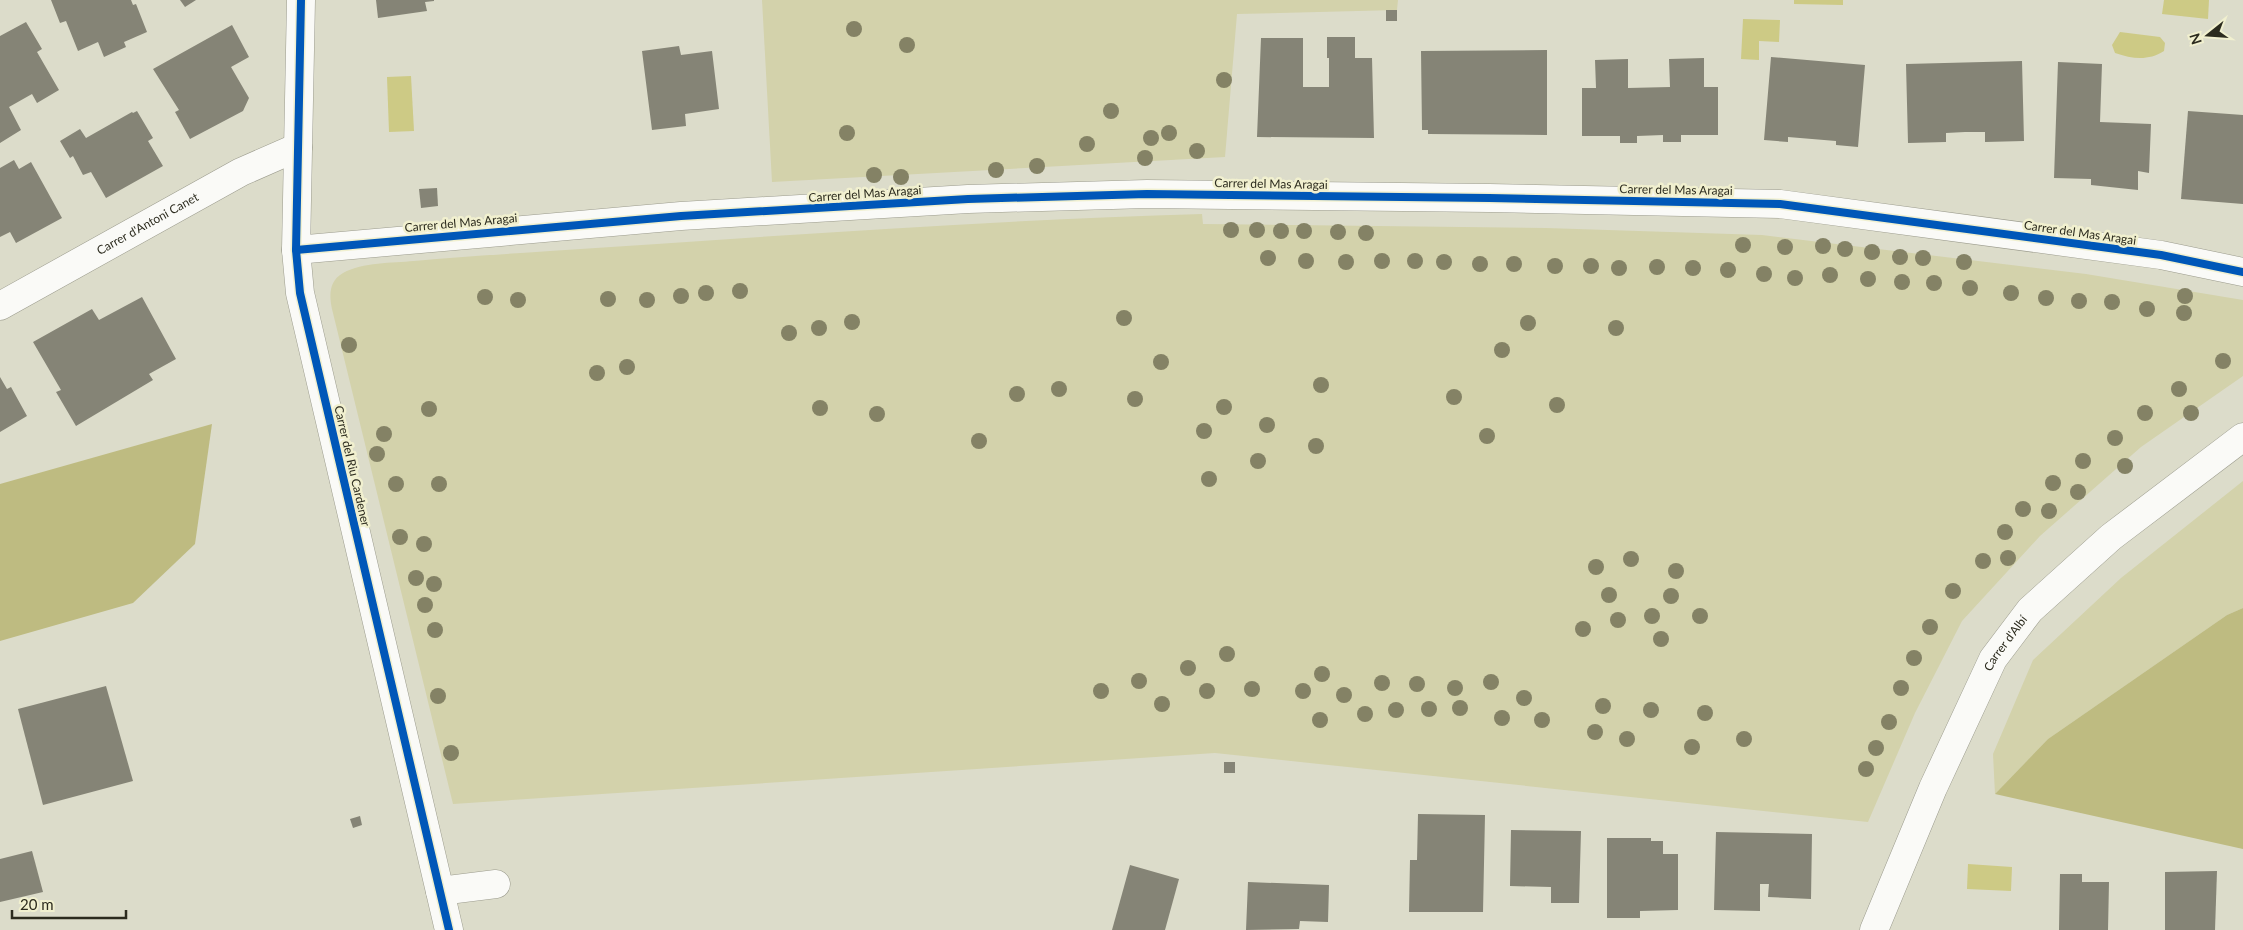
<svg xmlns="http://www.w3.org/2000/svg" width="2243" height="930" font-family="Lato,sans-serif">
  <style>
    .green { fill: #d3d2ab }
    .forest { fill: #bebb81 }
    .water { fill: #cdca85 }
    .building { fill: #858476 }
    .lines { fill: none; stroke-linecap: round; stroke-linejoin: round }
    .minor-casing { stroke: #9b9b8d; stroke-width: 29 }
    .minor { stroke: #fafaf7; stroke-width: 28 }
    .cycleway-casing { stroke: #f1f0cf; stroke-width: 11 }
    .cycleway { stroke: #0057b8; stroke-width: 8 }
    .tree { fill: #848265 }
    .labels { text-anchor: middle; stroke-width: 5; stroke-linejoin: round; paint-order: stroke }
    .street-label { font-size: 12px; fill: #2c2b1e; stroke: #f1f0cf }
  </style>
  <rect width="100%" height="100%" fill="#dcdcca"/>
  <g class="green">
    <polygon points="762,0 1398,0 1397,10 1237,14 1225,157 772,182"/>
    <path d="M1202,214L1203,224L1546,228L1762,235L2086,274L2243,300V376L2141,447L2040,536L1962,621L1915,713L1868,822L1215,753L453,804L332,309C329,295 329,281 343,273C363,262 392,263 414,261C459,257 505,254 550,251C767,237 984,220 1202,214Z"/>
    <polygon points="2243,481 2243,608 2227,615 2048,739 1995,794 1993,754 2033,660 2121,578"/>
  </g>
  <g class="forest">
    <polygon points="212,424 195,544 133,603 0,641 0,484"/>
    <polygon points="2243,608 2243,849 1995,794 2048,739 2227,615"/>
  </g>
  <g class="water">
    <polygon points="1794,0 1843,0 1843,5 1794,4"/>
    <polygon points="2164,0 2209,0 2208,19 2162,14"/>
    <polygon points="1743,19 1780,20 1779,42 1759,41 1759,60 1741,59"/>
    <path d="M2120,32L2160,37L2165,43L2164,51C2148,61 2133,59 2115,53L2112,45Z"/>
    <polygon points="411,76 414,131 389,132 387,77"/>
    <polygon points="1968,864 2012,867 2011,891 1967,889"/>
  </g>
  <g class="building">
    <polygon points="51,0 131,0 133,5 136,4 147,32 124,42 126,47 104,57 98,42 78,51 66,21 60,23"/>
    <polygon points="180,0 196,0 185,7"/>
    <polygon points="376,0 434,0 434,1 425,2 427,11 378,18"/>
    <rect x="1386" y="10" width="11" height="11"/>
    <polygon points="26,22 42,49 37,52 59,90 37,103 32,94 9,107 21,130 0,143 0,36"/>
    <polygon points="232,25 249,57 231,67 249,98 243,111 190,139 175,112 179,110 153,69"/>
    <polygon points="1327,37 1355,37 1355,58 1372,58 1374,138 1257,137 1261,38 1303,38 1303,87 1329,87 1329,58 1327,58"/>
    <polygon points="679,46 681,55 712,51 719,109 685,114 686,126 652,130 642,51"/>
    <polygon points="1547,50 1547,135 1428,134 1428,130 1422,130 1421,51"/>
    <polygon points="1771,57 1865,65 1858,147 1836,145 1836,141 1788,137 1788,142 1764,140"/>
    <polygon points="1704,58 1704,87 1718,87 1718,135 1681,135 1681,142 1663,142 1663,135 1637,136 1637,143 1620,143 1620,136 1582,136 1582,88 1596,88 1595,60 1628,59 1628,88 1670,87 1669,59"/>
    <polygon points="2022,61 2024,141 1985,142 1985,132 1965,132 1946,133 1946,142 1908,143 1906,64"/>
    <polygon points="2058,62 2102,64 2100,122 2151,124 2149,173 2138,171 2138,190 2091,185 2091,179 2054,178"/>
    <polygon points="137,111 153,138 148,141 163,166 106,198 91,172 83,175 73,156 70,158 60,141 80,129 86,138 132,112 133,113"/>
    <polygon points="2188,111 2243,115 2243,204 2181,199"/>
    <polygon points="14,160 19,169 31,162 62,218 16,243 10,232 0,237 0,168"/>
    <polygon points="437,188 438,206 421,208 419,189"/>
    <polygon points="142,297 176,359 149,374 153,380 76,426 56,392 61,390 33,342 92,309 99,320"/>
    <polygon points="0,377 7,389 11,387 27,416 0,432"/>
    <polygon points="106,686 133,781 43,805 18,709"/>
    <rect x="1224" y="762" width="11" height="11"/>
    <polygon points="1418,814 1485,815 1483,912 1409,912 1410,860 1417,860"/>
    <polygon points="360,816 362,825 353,828 350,819"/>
    <polygon points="1511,830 1581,831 1579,903 1551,903 1551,887 1510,886"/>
    <polygon points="1716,832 1812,834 1811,899 1768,897 1769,884 1760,884 1760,911 1714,910"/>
    <polygon points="1607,838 1651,838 1651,841 1663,841 1663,854 1678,854 1678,910 1640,911 1640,918 1607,918"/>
    <polygon points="32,851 43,892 0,902 0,859"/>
    <polygon points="1130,865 1179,879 1165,930 1112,930"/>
    <polygon points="2217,871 2215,930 2165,930 2165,872"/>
    <polygon points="2060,874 2082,874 2082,882 2109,882 2108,930 2059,930"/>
    <polygon points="1248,882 1329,885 1328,922 1300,921 1299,929 1246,930"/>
  </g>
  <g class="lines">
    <defs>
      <g id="minor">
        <polyline points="301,0 296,250 300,293 449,930"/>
        <polyline points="296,250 681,216 968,199 1147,194 1489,198 1780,204 2161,255 2243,272"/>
        <path id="s1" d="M0,306L241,172L298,147"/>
        <polyline points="440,891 496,884"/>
        <path id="s2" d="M1874,930L1933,788L1993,659L2030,610L2111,537L2243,437"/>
      </g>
    </defs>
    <use href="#minor" class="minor-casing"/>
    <use href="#minor" class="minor"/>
    <defs>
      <g id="cycleway">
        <polyline points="301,0 296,250 300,293 449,930"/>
        <polyline points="296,250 681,216 968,199 1147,194 1489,198 1780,204 2161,255 2243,272"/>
      </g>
    </defs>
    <use href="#cycleway" class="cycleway-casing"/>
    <use href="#cycleway" class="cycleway"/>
  </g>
  <g class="tree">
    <circle cx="854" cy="29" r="8"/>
    <circle cx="907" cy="45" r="8"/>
    <circle cx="1224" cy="80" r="8"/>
    <circle cx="1111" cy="111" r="8"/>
    <circle cx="847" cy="133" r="8"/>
    <circle cx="1169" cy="133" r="8"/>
    <circle cx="1151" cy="138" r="8"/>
    <circle cx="1087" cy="144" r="8"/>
    <circle cx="1197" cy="151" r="8"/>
    <circle cx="1145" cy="158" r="8"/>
    <circle cx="1037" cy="166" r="8"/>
    <circle cx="996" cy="170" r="8"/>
    <circle cx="874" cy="175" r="8"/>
    <circle cx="901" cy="177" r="8"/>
    <circle cx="1231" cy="230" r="8"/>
    <circle cx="1257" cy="230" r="8"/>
    <circle cx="1281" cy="231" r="8"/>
    <circle cx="1304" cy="231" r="8"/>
    <circle cx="1338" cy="232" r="8"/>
    <circle cx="1366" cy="233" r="8"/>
    <circle cx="1743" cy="245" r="8"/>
    <circle cx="1823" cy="246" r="8"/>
    <circle cx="1785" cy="247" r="8"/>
    <circle cx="1845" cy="249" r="8"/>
    <circle cx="1872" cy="252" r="8"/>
    <circle cx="1900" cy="257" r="8"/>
    <circle cx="1268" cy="258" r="8"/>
    <circle cx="1923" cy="258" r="8"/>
    <circle cx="1306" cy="261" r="8"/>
    <circle cx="1382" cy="261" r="8"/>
    <circle cx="1415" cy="261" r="8"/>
    <circle cx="1346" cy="262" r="8"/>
    <circle cx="1444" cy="262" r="8"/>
    <circle cx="1964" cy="262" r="8"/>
    <circle cx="1480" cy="264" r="8"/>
    <circle cx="1514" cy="264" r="8"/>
    <circle cx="1555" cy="266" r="8"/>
    <circle cx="1591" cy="266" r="8"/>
    <circle cx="1657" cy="267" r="8"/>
    <circle cx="1619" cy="268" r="8"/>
    <circle cx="1693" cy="268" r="8"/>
    <circle cx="1728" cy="270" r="8"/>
    <circle cx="1764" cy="274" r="8"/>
    <circle cx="1830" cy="275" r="8"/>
    <circle cx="1795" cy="278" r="8"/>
    <circle cx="1868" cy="279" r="8"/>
    <circle cx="1902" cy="282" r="8"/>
    <circle cx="1934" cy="283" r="8"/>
    <circle cx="1970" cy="288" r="8"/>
    <circle cx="740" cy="291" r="8"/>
    <circle cx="706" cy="293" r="8"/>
    <circle cx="2011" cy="293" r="8"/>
    <circle cx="681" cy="296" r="8"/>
    <circle cx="2185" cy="296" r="8"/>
    <circle cx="485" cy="297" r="8"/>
    <circle cx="2046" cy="298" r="8"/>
    <circle cx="608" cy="299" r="8"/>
    <circle cx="518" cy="300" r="8"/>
    <circle cx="647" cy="300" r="8"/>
    <circle cx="2079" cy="301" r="8"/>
    <circle cx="2112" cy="302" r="8"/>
    <circle cx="2147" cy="309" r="8"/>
    <circle cx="2184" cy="313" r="8"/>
    <circle cx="1124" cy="318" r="8"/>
    <circle cx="852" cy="322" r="8"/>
    <circle cx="1528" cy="323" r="8"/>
    <circle cx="819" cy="328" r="8"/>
    <circle cx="1616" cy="328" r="8"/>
    <circle cx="789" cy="333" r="8"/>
    <circle cx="349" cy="345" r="8"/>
    <circle cx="1502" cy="350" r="8"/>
    <circle cx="2223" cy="361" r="8"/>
    <circle cx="1161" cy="362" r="8"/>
    <circle cx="627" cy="367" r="8"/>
    <circle cx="597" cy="373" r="8"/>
    <circle cx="1321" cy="385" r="8"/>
    <circle cx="1059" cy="389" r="8"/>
    <circle cx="2179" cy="389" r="8"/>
    <circle cx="1017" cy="394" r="8"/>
    <circle cx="1454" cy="397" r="8"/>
    <circle cx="1135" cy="399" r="8"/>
    <circle cx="1557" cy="405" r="8"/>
    <circle cx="1224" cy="407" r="8"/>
    <circle cx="820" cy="408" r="8"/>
    <circle cx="429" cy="409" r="8"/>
    <circle cx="2145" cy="413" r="8"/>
    <circle cx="2191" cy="413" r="8"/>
    <circle cx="877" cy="414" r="8"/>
    <circle cx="1267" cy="425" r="8"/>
    <circle cx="1204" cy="431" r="8"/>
    <circle cx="384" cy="434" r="8"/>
    <circle cx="1487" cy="436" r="8"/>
    <circle cx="2115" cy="438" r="8"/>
    <circle cx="979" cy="441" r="8"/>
    <circle cx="1316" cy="446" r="8"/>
    <circle cx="377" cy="454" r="8"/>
    <circle cx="1258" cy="461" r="8"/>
    <circle cx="2083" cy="461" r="8"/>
    <circle cx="2125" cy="466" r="8"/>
    <circle cx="1209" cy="479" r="8"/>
    <circle cx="2053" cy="483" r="8"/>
    <circle cx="396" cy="484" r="8"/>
    <circle cx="439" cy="484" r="8"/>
    <circle cx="2078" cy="492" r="8"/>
    <circle cx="2023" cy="509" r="8"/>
    <circle cx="2049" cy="511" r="8"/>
    <circle cx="2005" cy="532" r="8"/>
    <circle cx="400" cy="537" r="8"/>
    <circle cx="424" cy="544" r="8"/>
    <circle cx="2008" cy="558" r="8"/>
    <circle cx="1631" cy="559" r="8"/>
    <circle cx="1983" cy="561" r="8"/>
    <circle cx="1596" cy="567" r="8"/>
    <circle cx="1676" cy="571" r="8"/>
    <circle cx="416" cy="578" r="8"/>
    <circle cx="434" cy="584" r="8"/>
    <circle cx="1953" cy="591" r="8"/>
    <circle cx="1609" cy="595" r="8"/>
    <circle cx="1671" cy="596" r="8"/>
    <circle cx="425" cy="605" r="8"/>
    <circle cx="1652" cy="616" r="8"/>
    <circle cx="1700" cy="616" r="8"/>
    <circle cx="1618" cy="620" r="8"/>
    <circle cx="1930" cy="627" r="8"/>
    <circle cx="1583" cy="629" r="8"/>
    <circle cx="435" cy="630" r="8"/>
    <circle cx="1661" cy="639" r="8"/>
    <circle cx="1227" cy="654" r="8"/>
    <circle cx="1914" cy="658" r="8"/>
    <circle cx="1188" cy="668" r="8"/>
    <circle cx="1322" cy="674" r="8"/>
    <circle cx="1139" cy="681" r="8"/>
    <circle cx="1491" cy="682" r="8"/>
    <circle cx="1382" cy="683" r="8"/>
    <circle cx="1417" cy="684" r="8"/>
    <circle cx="1455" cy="688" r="8"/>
    <circle cx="1901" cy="688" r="8"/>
    <circle cx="1252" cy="689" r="8"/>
    <circle cx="1101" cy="691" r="8"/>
    <circle cx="1207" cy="691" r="8"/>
    <circle cx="1303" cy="691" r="8"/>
    <circle cx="1344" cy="695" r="8"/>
    <circle cx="438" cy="696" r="8"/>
    <circle cx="1524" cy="698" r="8"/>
    <circle cx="1162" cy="704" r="8"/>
    <circle cx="1603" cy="706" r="8"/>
    <circle cx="1460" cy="708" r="8"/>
    <circle cx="1429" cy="709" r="8"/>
    <circle cx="1396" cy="710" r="8"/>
    <circle cx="1651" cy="710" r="8"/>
    <circle cx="1705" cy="713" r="8"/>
    <circle cx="1365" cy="714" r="8"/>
    <circle cx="1502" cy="718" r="8"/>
    <circle cx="1320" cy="720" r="8"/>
    <circle cx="1542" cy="720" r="8"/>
    <circle cx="1889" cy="722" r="8"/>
    <circle cx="1595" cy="732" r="8"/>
    <circle cx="1627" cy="739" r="8"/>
    <circle cx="1744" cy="739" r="8"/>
    <circle cx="1692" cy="747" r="8"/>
    <circle cx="1876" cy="748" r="8"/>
    <circle cx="451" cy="753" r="8"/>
    <circle cx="1866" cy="769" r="8"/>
  </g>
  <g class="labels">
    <g class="street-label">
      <text transform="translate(1271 184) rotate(1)" y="4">Carrer del Mas Aragai</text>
      <text transform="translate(1676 190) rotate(1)" y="4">Carrer del Mas Aragai</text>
      <text transform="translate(865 194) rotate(-4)" y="4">Carrer del Mas Aragai</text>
      <text transform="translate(461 223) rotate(-5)" y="4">Carrer del Mas Aragai</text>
      <text dy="4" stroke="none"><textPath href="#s1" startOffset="169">Carrer d'Antoni Canet</textPath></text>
      <text transform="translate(2080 233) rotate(8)" y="4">Carrer del Mas Aragai</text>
      <text transform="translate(352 466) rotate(77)" y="4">Carrer del Riu Cardener</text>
      <text dy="4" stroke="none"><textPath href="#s2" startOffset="316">Carrer d'Albí</textPath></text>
    </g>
  </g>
  <g transform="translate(2208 35) rotate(253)" stroke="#f1f0cf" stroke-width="4" paint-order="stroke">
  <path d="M0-4L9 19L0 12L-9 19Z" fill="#2c2b1e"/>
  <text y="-8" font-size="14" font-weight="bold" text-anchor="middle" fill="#2c2b1e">N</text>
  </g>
  <path d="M12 910v8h114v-8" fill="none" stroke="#2c2b1e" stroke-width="2.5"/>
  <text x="20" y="910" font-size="15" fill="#2c2b1e" stroke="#f1f0cf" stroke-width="4" paint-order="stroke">20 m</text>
</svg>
